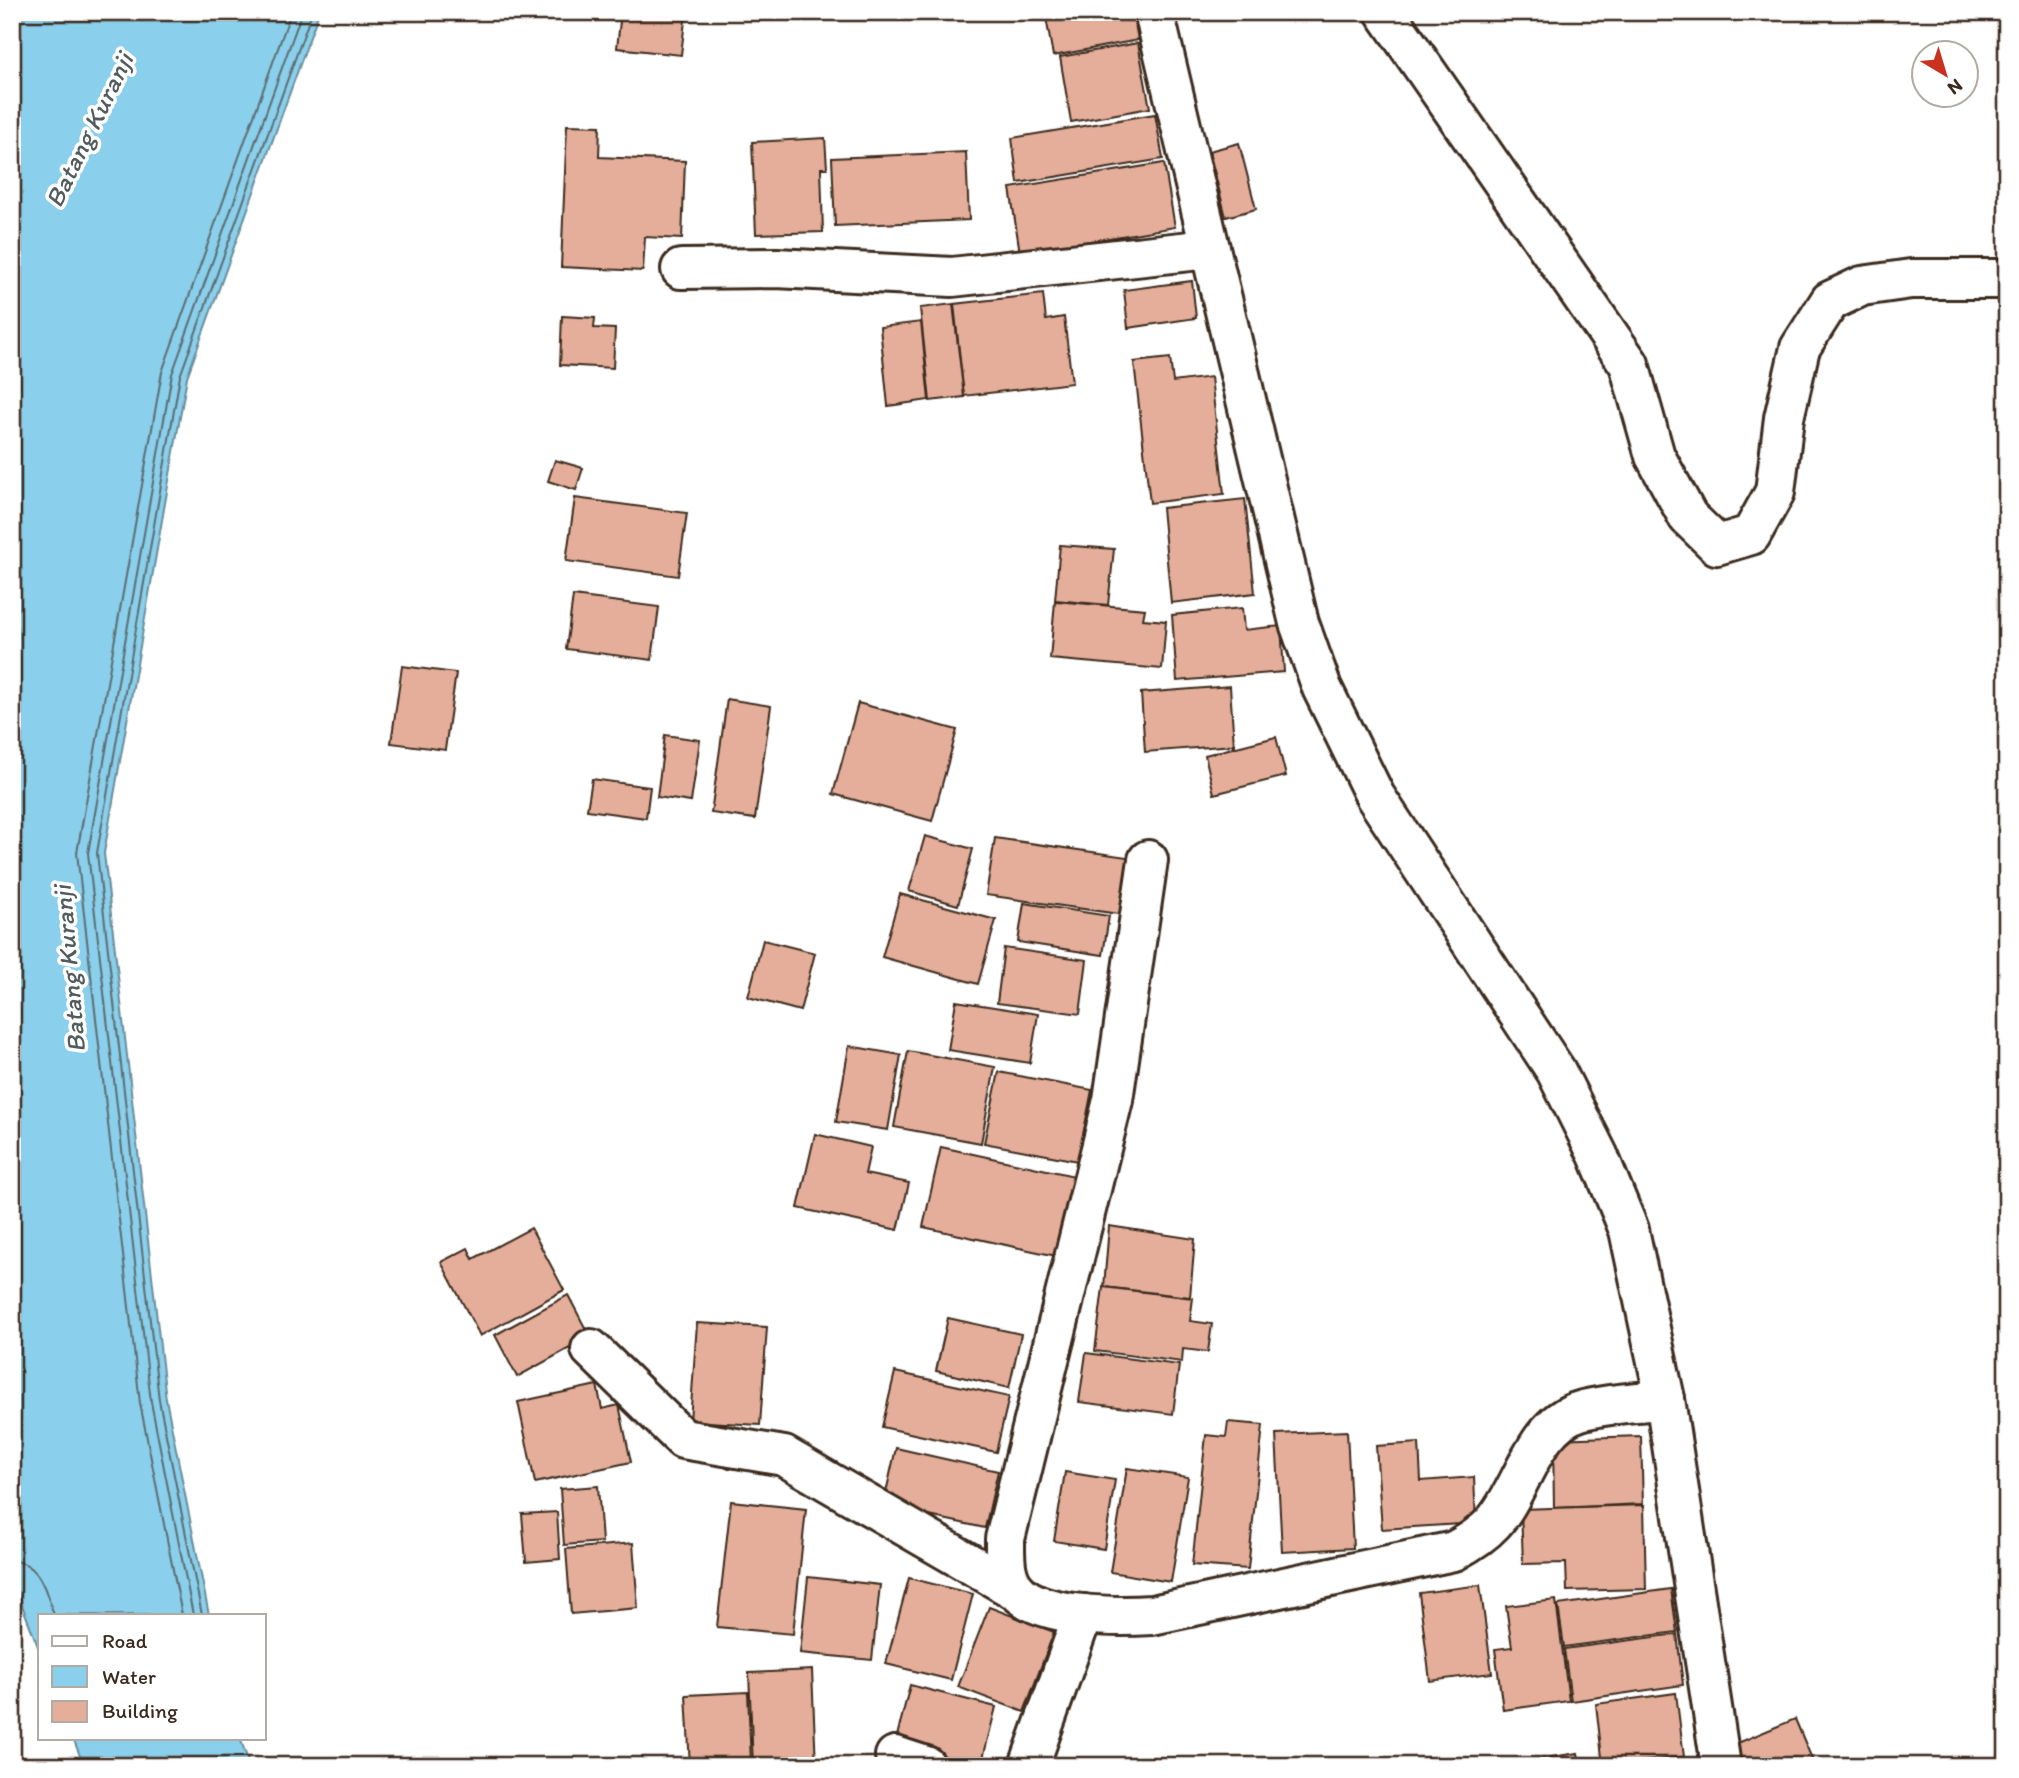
<svg xmlns="http://www.w3.org/2000/svg" width="2019" height="1778" font-family="Itim,sans-serif">
  <style>
    .water { fill: #8acfeb; stroke: #6a8d99; stroke-width: 2 }
    .lines { fill: none; stroke-linecap: round; stroke-linejoin: round }
    .shore { stroke: #5b6c70; stroke-width: 2 }
    .building { fill: #e4ae9a; stroke: #3b2a1e; stroke-width: 2 }
    .minor-casing { stroke: #3b2a1e; stroke-width: 44 }
    .minor { stroke: #fff; stroke-width: 38 }
    .labels { text-anchor: middle; stroke-width: 7; stroke-linejoin: round; paint-order: stroke }
    .water-label { font-size: 26px; font-style: italic; fill: #535c5c; stroke: #fff }
  </style>
  <rect width="100%" height="100%" fill="#fff"/>
  <filter id="ink" filterUnits="userSpaceOnUse"><feTurbulence type="fractalNoise" baseFrequency=".0143" numOctaves="2"/><feDisplacementMap in="SourceGraphic" scale="14" xChannelSelector="R" yChannelSelector="G"/><feConvolveMatrix kernelMatrix="1 2 1 2 8 2 1 2 1" color-interpolation-filters="sRGB"/></filter>
  <g filter="url(#ink)">
    <g class="water">
      <polygon points="17,12 319,12 187,377 104,853 166,1399 209,1615 40,1615 40,1652 12,1579 12,22"/>
      <polygon points="73,1738 240,1738 250,1766 84,1766"/>
    </g>
    <g class="lines">
      <g class="shore">
        <path d="M12,1561C41,1562 46,1593 54,1615"/>
        <polyline points="182,1615 140,1403 77,853 162,372 291,12"/>
        <polyline points="193,1615 151,1402 88,853 172,374 302,12"/>
        <polyline points="202,1615 159,1400 97,853 180,376 312,12"/>
      </g>
    </g>
    <g class="building">
      <polygon points="621,12 686,12 681,55 617,48"/>
      <polygon points="1045,12 1133,12 1138,40 1053,56"/>
      <polygon points="1138,43 1150,108 1071,122 1060,57"/>
      <polygon points="1155,114 1163,159 1018,183 1012,138"/>
      <polygon points="567,125 600,126 599,157 685,161 682,239 645,237 643,271 561,267"/>
      <polygon points="825,138 827,168 821,168 823,232 756,234 752,142"/>
      <polygon points="1239,143 1256,209 1226,217 1209,151"/>
      <polygon points="966,152 969,220 835,226 832,158"/>
      <polygon points="1164,163 1175,227 1020,253 1010,188"/>
      <polygon points="1192,281 1196,318 1128,328 1124,290"/>
      <polygon points="1043,294 1046,320 1064,317 1072,383 964,396 954,304"/>
      <polygon points="953,304 964,397 930,401 920,308"/>
      <polygon points="562,316 595,318 594,328 615,329 613,368 560,365"/>
      <polygon points="921,322 929,400 888,406 880,327"/>
      <polygon points="1170,358 1173,382 1211,377 1224,494 1150,503 1134,362"/>
      <polygon points="555,460 583,468 576,490 548,481"/>
      <polygon points="575,498 687,513 678,576 566,561"/>
      <polygon points="1245,499 1255,593 1171,603 1162,508"/>
      <polygon points="1060,545 1114,549 1108,605 1055,600"/>
      <polygon points="573,596 659,607 652,660 566,649"/>
      <polygon points="1055,601 1145,609 1143,619 1166,621 1162,669 1050,659"/>
      <polygon points="1242,608 1244,630 1281,626 1284,672 1177,681 1172,615"/>
      <polygon points="402,666 456,673 445,750 391,743"/>
      <polygon points="1230,686 1234,745 1145,752 1141,693"/>
      <polygon points="727,699 771,706 755,819 711,813"/>
      <polygon points="858,703 957,730 932,821 833,794"/>
      <polygon points="665,735 700,740 691,802 657,797"/>
      <polygon points="1276,737 1286,776 1214,794 1205,755"/>
      <polygon points="592,779 650,787 646,818 587,810"/>
      <polygon points="925,836 973,849 958,905 909,891"/>
      <polygon points="995,838 1134,858 1126,915 986,895"/>
      <polygon points="900,894 996,920 978,984 882,957"/>
      <polygon points="1024,903 1109,916 1103,955 1018,942"/>
      <polygon points="763,940 815,953 800,1011 748,997"/>
      <polygon points="1004,948 1087,960 1080,1014 997,1003"/>
      <polygon points="956,1001 1038,1014 1030,1063 948,1050"/>
      <polygon points="849,1046 901,1055 888,1130 836,1122"/>
      <polygon points="908,1051 995,1067 981,1143 894,1127"/>
      <polygon points="999,1072 1092,1090 1078,1161 984,1143"/>
      <polygon points="815,1134 871,1147 865,1174 909,1183 898,1230 798,1208"/>
      <polygon points="941,1147 1079,1177 1061,1257 923,1227"/>
      <polygon points="1109,1226 1195,1239 1190,1297 1104,1287"/>
      <polygon points="531,1228 564,1290 480,1336 441,1262 468,1248 473,1259"/>
      <polygon points="1103,1287 1193,1298 1190,1321 1212,1324 1208,1352 1183,1349 1182,1362 1095,1351"/>
      <polygon points="568,1295 590,1337 517,1377 495,1335"/>
      <polygon points="948,1318 1021,1334 1009,1388 936,1371"/>
      <polygon points="697,1323 767,1327 760,1425 690,1421"/>
      <polygon points="1086,1353 1179,1365 1173,1414 1079,1402"/>
      <polygon points="895,1372 1009,1397 996,1452 882,1427"/>
      <polygon points="597,1385 602,1409 619,1405 631,1462 535,1483 518,1402"/>
      <polygon points="1228,1422 1263,1425 1248,1569 1192,1565 1206,1435 1226,1437"/>
      <polygon points="1347,1431 1353,1548 1282,1552 1276,1434"/>
      <polygon points="1641,1436 1643,1504 1554,1508 1553,1439"/>
      <polygon points="1419,1443 1421,1481 1474,1477 1476,1523 1382,1529 1376,1446"/>
      <polygon points="896,1448 998,1471 985,1528 883,1506"/>
      <polygon points="1127,1468 1188,1477 1171,1582 1110,1572"/>
      <polygon points="1065,1472 1115,1480 1104,1549 1054,1541"/>
      <polygon points="598,1486 602,1542 564,1545 560,1489"/>
      <polygon points="731,1501 806,1509 793,1634 717,1627"/>
      <polygon points="1644,1505 1646,1589 1567,1591 1566,1563 1523,1564 1521,1509"/>
      <polygon points="557,1512 560,1559 526,1562 522,1514"/>
      <polygon points="633,1543 638,1608 571,1614 566,1549"/>
      <polygon points="808,1577 880,1585 872,1660 800,1653"/>
      <polygon points="909,1578 973,1594 951,1680 886,1664"/>
      <polygon points="1480,1585 1492,1673 1430,1681 1419,1593"/>
      <polygon points="1671,1589 1677,1632 1564,1647 1558,1605"/>
      <polygon points="1556,1600 1569,1701 1503,1710 1495,1649 1512,1647 1506,1606"/>
      <polygon points="989,1607 1054,1632 1024,1712 958,1687"/>
      <polygon points="1677,1634 1683,1685 1571,1701 1564,1649"/>
      <polygon points="812,1670 816,1766 753,1766 749,1673"/>
      <polygon points="910,1685 996,1707 981,1766 895,1744"/>
      <polygon points="748,1692 751,1763 690,1766 686,1695"/>
      <polygon points="1676,1693 1684,1757 1603,1766 1596,1704"/>
      <polygon points="1795,1719 1815,1766 1742,1766 1733,1745"/>
      <polygon points="1578,1753 1580,1766 1525,1766 1525,1761"/>
      <polygon points="1697,1759 1698,1766 1647,1766"/>
    </g>
    <g class="lines">
      <defs>
        <g id="minor">
          <polyline points="1154,12 1299,623 1322,688 1375,796 1556,1071 1598,1155 1629,1230 1665,1399 1721,1766"/>
          <polyline points="1385,12 1629,364 1655,456 1688,517 1717,545 1751,535 1775,492 1784,418 1800,348 1830,301 1862,286 1911,279 2007,279"/>
          <polyline points="681,269 776,268 952,277 1209,249"/>
          <path d="M1148,860L1113,1100L1005,1539C1005,1557 1004,1576 1016,1590C1040,1618 1118,1617 1152,1615L1454,1551C1469,1543 1482,1535 1493,1523C1523,1490 1533,1424 1580,1411C1607,1403 1638,1403 1665,1399"/>
          <polyline points="591,1349 683,1439 784,1456 1017,1591"/>
          <polyline points="895,1756 926,1766"/>
          <polyline points="1029,1766 1083,1614"/>
        </g>
      </defs>
      <use href="#minor" class="minor-casing"/>
      <use href="#minor" class="minor"/>
    </g>
  </g>
  <g class="labels">
    <g class="water-label">
      <text transform="translate(89 130) rotate(-64)" y="9">Batang Kuranji</text>
      <text transform="translate(69 969) rotate(-95)" y="9">Batang Kuranji</text>
    </g>
  </g>
  <rect width="2019" height="1778" fill="none" stroke="#fff" stroke-width="42"/>
  <rect x="21" y="21" width="1977" height="1736" fill="none" stroke="#3b2a1e" stroke-width="2.5" filter="url(#ink)"/>
  <rect x="38" y="1614" width="228" height="126" fill="#ffffff" stroke="#b1aaa5" stroke-width="2"/>
  <rect x="52" y="1636" width="35" height="10" fill="#ffffff" stroke="#b1aaa5" stroke-width="2"/>
  <text x="102" y="1648" font-size="21" fill="#3b2a1e">Road</text>
  <rect x="52" y="1666" width="35" height="21" fill="#8acfeb" stroke="#b1aaa5" stroke-width="2"/>
  <text x="102" y="1684" font-size="21" fill="#3b2a1e">Water</text>
  <rect x="52" y="1701" width="35" height="21" fill="#e4ae9a" stroke="#b1aaa5" stroke-width="2"/>
  <text x="102" y="1718" font-size="21" fill="#3b2a1e">Building</text>
  <g transform="translate(1945 74) rotate(142)"><circle r="33" fill="#ffffff" stroke="#b1aaa5" stroke-width="2"/>
  <path d="M0-5L12 26L0 18L-12 26Z" fill="#c8321e"/>
  <text y="-10" font-size="19" font-weight="bold" text-anchor="middle" fill="#3b2a1e">N</text>
  </g>
</svg>
